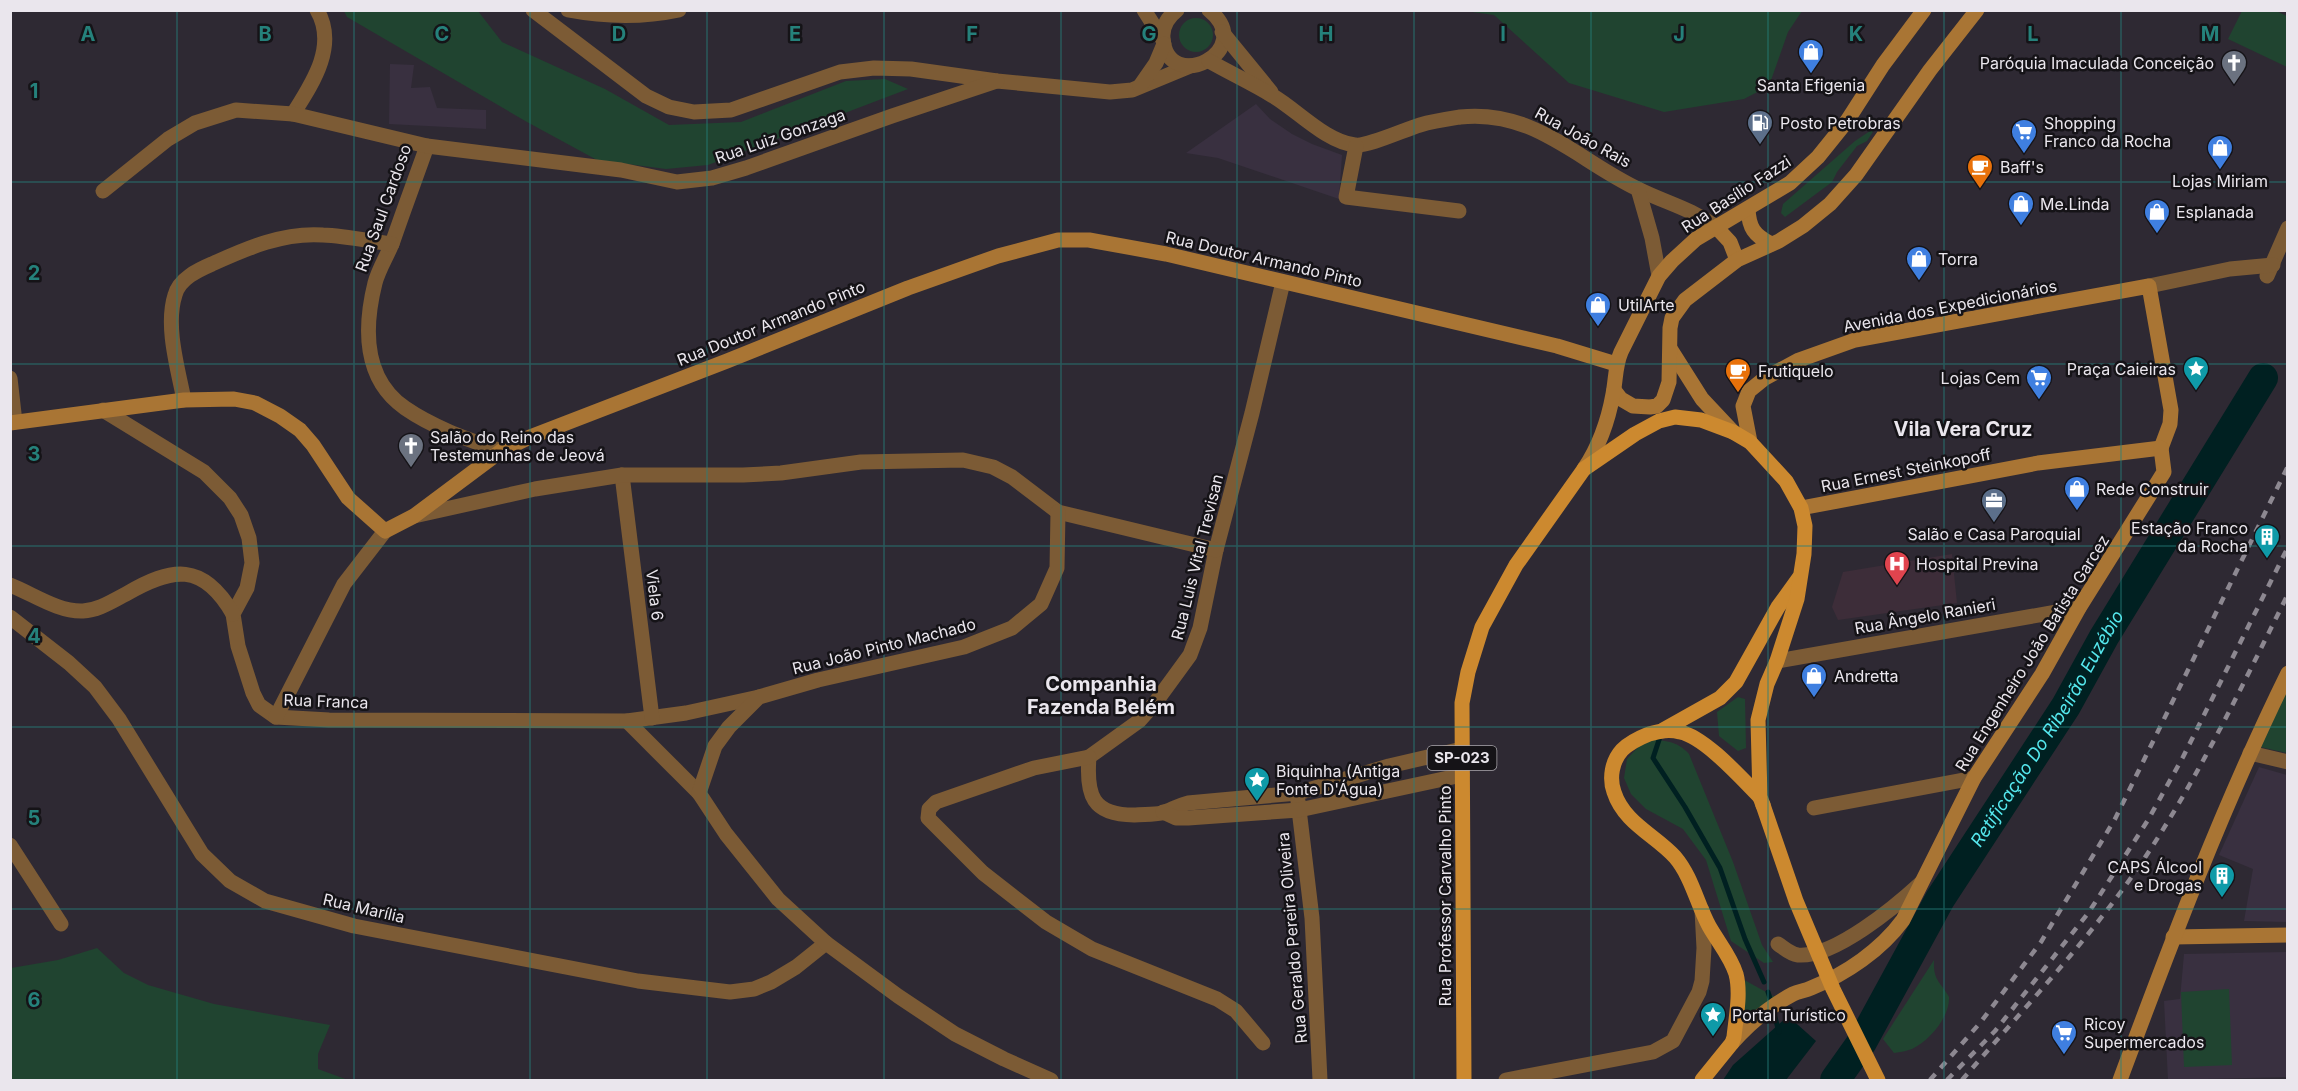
<svg xmlns="http://www.w3.org/2000/svg" width="2298" height="1091" font-family="Inter,sans-serif">
  <style>
    .built { fill: #393040 }
    .medical { fill: #3d2d39 }
    .green { fill: #204430 }
    .water { fill: #002021 }
    .lines { fill: none; stroke-linecap: round; stroke-linejoin: round }
    .stream { stroke: #002021; stroke-width: 5 }
    .river { stroke: #002021; stroke-width: 30 }
    .street { stroke: #7c5b35; stroke-width: 15 }
    .secondary { stroke: #a97534; stroke-width: 15 }
    .primary { stroke: #cc892f; stroke-width: 15 }
    .rail { stroke: #8d8891; stroke-width: 4.5; stroke-dasharray: 8 8; stroke-linecap: butt }
    .primary-bridge { stroke: #cc892f; stroke-width: 15 }
    .grid { fill: none; stroke: #25817b; stroke-width: 1.5; stroke-opacity: 0.55 }
    .labels { text-anchor: middle; stroke-width: 5; stroke-linejoin: round; paint-order: stroke }
    .shield { fill: #151317; stroke: #aaa7ad; stroke-width: 1.5 }
    .shield-label { font-size: 15px; font-weight: bold; fill: #eae6ed }
    .poi-label { font-size: 16px; fill: #eae6ed; stroke: #151317; text-anchor: start }
    .street-label { font-size: 16px; fill: #eae6ed; stroke: #151317 }
    .water-label { font-size: 18px; font-style: italic; fill: #55e8ee; stroke: #151317 }
    .quarter-label { font-size: 20px; font-weight: bold; fill: #eae6ed; stroke: #151317 }
    .grid-label { font-size: 20px; text-anchor: middle; font-weight: bold; fill: #25817b; stroke: #151317; stroke-width: 5; stroke-linejoin: round; paint-order: stroke }
  </style>
  <rect width="100%" height="100%" fill="#2e2933"/>
  <g class="built">
    <polygon points="390,64 414,65 411,88 430,87 437,108 486,110 486,129 389,124"/>
    <polygon points="1256,104 1270,119 1292,134 1312,144 1342,155 1339,199 1218,158 1186,153"/>
    <polygon points="2259,767 2287,775 2287,922 2244,921 2253,869 2219,855"/>
    <polygon points="2287,952 2287,1077 2168,1080 2164,1001 2180,999 2184,954"/>
  </g>
  <polygon class="medical" points="1952,554 1957,603 1838,620 1832,607 1843,572"/>
  <g class="green">
    <polygon points="344,11 478,11 502,42 605,89 669,125 741,122 846,81 885,79 908,89 708,165 666,169 597,160 527,122 347,17"/>
    <polygon points="1465,11 1802,10 1802,11 1788,32 1769,86 1744,99 1664,112 1569,83 1494,15"/>
    <polygon points="2242,11 2276,11 2287,16 2287,67 2228,39"/>
    <circle cx="1196" cy="35" r="17"/>
    <polygon points="1876,127 1867,141 1857,146 1837,172 1832,182 1785,217 1781,213 1783,204 1855,141"/>
    <polygon points="2287,691 2287,753 2256,746"/>
    <polygon points="1738,697 1745,699 1746,748 1738,751 1719,736 1717,712"/>
    <path d="M1645,740C1662,740 1677,740 1689,754L1733,862L1762,945L1773,962L1764,963L1731,941L1706,860L1683,829L1646,809L1631,794L1624,778L1627,759Z"/>
    <polygon points="97,948 124,973 148,985 214,1004 330,1025 318,1054 318,1069 348,1080 11,1080 11,968 58,960"/>
    <path d="M1934,960C1933,981 1940,981 1949,997C1950,1017 1929,1041 1912,1049C1907,1051 1900,1052 1894,1053L1883,1039Z"/>
    <polygon points="1739,977 1775,997 1760,1008 1743,1015"/>
    <polygon points="2229,989 2232,1065 2184,1067 2181,992"/>
  </g>
  <polygon class="water" points="1788,1016 1816,1041 1786,1080 1723,1080 1733,1065"/>
  <g class="lines">
    <g class="stream">
      <polyline points="1660,737 1653,758 1685,807 1720,868 1745,939 1764,982"/>
      <polyline points="1768,992 1772,1004"/>
      <polyline points="1773,1010 1779,1032"/>
    </g>
    <path class="river" id="s1" d="M1835,1080L1862,1042L1940,899L2066,706L2104,637L2263,378"/>
    <g class="street">
      <polyline points="533,10 646,96 669,107 694,112 731,110 840,72 874,68 911,69 997,81 1110,92 1132,90 1190,66"/>
      <path d="M568,10C605,17 642,18 679,10"/>
      <polyline points="1144,10 1163,40"/>
      <path d="M1177,10C1168,17 1162,26 1163,38C1167,96 1259,51 1209,10"/>
      <polyline points="1222,32 1271,92"/>
      <path d="M1209,61C1230,73 1252,83 1273,96C1297,110 1326,142 1355,145C1367,147 1406,129 1420,125C1433,121 1447,119 1460,117C1534,109 1577,160 1638,189C1666,203 1690,208 1716,227"/>
      <polyline points="1140,86 1156,63 1164,44"/>
      <path d="M293,114C312,84 338,46 317,10"/>
      <path d="M427,146C416,177 404,209 393,241C388,255 379,268 375,283C364,327 363,379 405,408C434,428 467,439 501,451"/>
      <polyline points="1356,146 1346,197 1459,211"/>
      <polyline points="1638,189 1652,238 1659,276"/>
      <polyline points="103,191 168,139 195,123 236,110 293,114 427,146 621,170 677,182 712,178 746,168 892,116 997,81"/>
      <polyline points="2267,276 2288,228"/>
      <path d="M1283,282L1252,413L1216,550L1200,628L1190,655L1155,703L1139,721L1089,757C1086,795 1092,815 1134,815C1143,814 1153,815 1162,813C1171,810 1179,805 1188,803L1298,793L1389,766L1462,749"/>
      <polyline points="2149,286 2230,269 2273,265"/>
      <polyline points="10,378 15,422"/>
      <path d="M184,400C178,369 165,326 175,295C179,279 198,270 212,264C247,248 284,232 323,235C346,236 369,241 392,244"/>
      <polyline points="103,410 204,472 230,498 241,515 249,538 252,563 247,588 233,614 238,646 253,693 259,705 276,717 329,720 627,721 686,713 759,697"/>
      <polyline points="622,475 652,718"/>
      <polyline points="414,516 535,489 622,475 743,475 781,473 861,462 963,460 993,467 1012,477 1058,512 1216,550"/>
      <path d="M10,585C33,594 58,612 83,611C99,610 112,601 126,594C172,567 203,562 233,614"/>
      <polyline points="10,617 69,663 95,687 119,719 202,854 230,881 265,901 354,926 638,981 730,992 754,989 771,982 796,967 826,943"/>
      <polyline points="1777,661 2079,608"/>
      <polyline points="276,717 344,584 385,531"/>
      <polyline points="627,721 699,793"/>
      <polyline points="2250,753 2288,762"/>
      <polyline points="1089,757 1034,768 936,802 929,809 928,818 983,873 1046,922 1092,949 1217,999 1236,1011 1263,1043"/>
      <polyline points="1298,801 1312,918 1320,1080"/>
      <polyline points="1814,808 1974,778"/>
      <polyline points="1163,812 1176,818 1188,818 1299,810 1462,775"/>
      <polyline points="10,845 61,924"/>
      <path d="M1778,944C1784,948 1790,954 1798,955C1834,958 1896,906 1921,883"/>
      <polyline points="1051,1080 1004,1059 955,1034 898,996 826,943 778,899 726,834 699,793 715,746 729,727 759,697 818,680 964,647 1012,628 1041,604 1057,568 1058,512"/>
      <polyline points="1506,1080 1653,1052 1673,1041 1699,992 1702,981 1704,948 1702,910"/>
    </g>
    <g class="secondary">
      <path d="M1748,209C1749,228 1754,235 1771,244"/>
      <polyline points="1716,227 1730,242 1737,260"/>
      <polyline points="1671,350 1702,399 1733,432"/>
      <polyline points="1614,390 1621,399 1633,406 1650,407 1657,406 1663,400 1669,382 1670,328 1672,318 1685,300 1737,260 1779,241 1803,226 1830,204 1856,175 1930,70 1977,10"/>
      <polyline points="10,423 184,400 234,399 255,403 280,416 300,430 313,445 348,498 385,531 414,516 501,451 530,437 727,361 908,288 998,256 1058,240 1089,240 1166,254 1557,346 1616,364"/>
      <polyline points="1750,442 1743,406 1749,391 1765,378 1799,360 1855,340 2149,286 2171,410 2170,424 2161,448"/>
      <path d="M1584,469C1600,445 1608,422 1613,394C1616,379 1615,366 1621,352L1659,276L1672,261L1696,239L1790,183L1818,157L1847,121L1883,65L1924,10"/>
      <polyline points="1801,508 2038,463 2161,448"/>
      <polyline points="2173,937 2288,935"/>
      <path d="M1732,1043C1749,1024 1770,1006 1793,994C1799,991 1805,991 1811,988C1846,974 1881,950 1903,920L1974,778L2042,674L2079,608L2164,472L2161,448"/>
      <path d="M2120,1080C2171,943 2223,805 2288,673"/>
    </g>
    <g class="primary">
      <polyline points="1663,730 1720,698 1736,682 1778,607 1799,578"/>
      <polyline points="1464,1080 1462,703 1468,672 1482,627 1516,565 1584,469 1635,434 1659,421 1675,417 1701,420 1733,432 1750,442 1786,481 1801,508 1805,526 1804,554 1797,599 1777,661 1767,684 1758,720 1760,797 1763,805"/>
      <path d="M1702,1080L1732,1043L1734,1037C1736,1017 1741,993 1736,974C1731,957 1718,942 1709,926C1697,904 1692,877 1675,857C1655,835 1624,823 1614,792C1609,778 1612,761 1622,750C1630,742 1639,738 1649,734C1660,731 1669,729 1680,732C1705,737 1742,779 1760,797"/>
    </g>
    <g class="rail">
      <polyline points="1930,1080 1980,1023 2041,942 2115,819 2288,466"/>
      <polyline points="1947,1080 1995,1031 2089,912 2148,820 2183,757 2288,547"/>
      <path d="M1962,1080C2024,1008 2091,938 2144,859C2200,775 2243,684 2288,594"/>
    </g>
    <polyline class="primary-bridge" points="1763,805 1796,901 1833,989 1878,1080"/>
  </g>
  <path class="grid" d="M177,10V1080M354,10V1080M530,10V1080M707,10V1080M884,10V1080M1061,10V1080M1237,10V1080M1414,10V1080M1591,10V1080M1768,10V1080M1944,10V1080M2121,10V1080M10,182H2288M10,364H2288M10,546H2288M10,727H2288M10,909H2288"/>
  <defs>
    <symbol id="shop-pin" viewBox="-11 -11 22 30"><path d="M0 17L-7.5 6A9.5 9.5 0 1 1 7.5 6Z" fill="#3f7fe0" stroke="#151317"/><path d="M-5-2.5h2.3a2.7 3.5 0 0 1 5.4 0H5L5.5 6h-11ZM-1.5-2.5h3a1.5 2.3 0 0 0-3 0Z" fill="#fff"/></symbol>
    <symbol id="church-pin" viewBox="-11 -11 22 30"><path d="M0 17L-7.5 6A9.5 9.5 0 1 1 7.5 6Z" fill="#6b7280" stroke="#151317"/><path d="M-1.2-6h2.4v3.5h3.3v2.4h-3.3V6h-2.4V-.1h-3.3v-2.4h3.3Z" fill="#fff"/></symbol>
    <symbol id="fuel-pin" viewBox="-11 -11 22 30"><path d="M0 17L-7.5 6A9.5 9.5 0 1 1 7.5 6Z" fill="#5c6f8a" stroke="#151317"/><path d="M-5.5-6h7V0h2V4h1.3V-2.5L3-4.5l.8-.8L6-3V5H2.5V1h-1V6h-7ZM-4.2-4.7v3.2H.2V-4.7Z" fill="#fff"/></symbol>
    <symbol id="supermarket-pin" viewBox="-11 -11 22 30"><path d="M0 17L-7.5 6A9.5 9.5 0 1 1 7.5 6Z" fill="#3f7fe0" stroke="#151317"/><path d="M-6-5.5h2.5l.6 2H6L4.5 2H-2.5L-4.4-4H-6ZM-1.5 3.2a1.3 1.3 0 1 0 .1 0ZM3 3.2a1.3 1.3 0 1 0 .1 0Z" fill="#fff"/></symbol>
    <symbol id="cafe-pin" viewBox="-11 -11 22 30"><path d="M0 17L-7.5 6A9.5 9.5 0 1 1 7.5 6Z" fill="#e8710a" stroke="#151317"/><path d="M-5.5-4.5H6V0H3Q3 3.5 0 3.5H-2.5Q-5.5 3.5-5.5 0ZM3-3.2v2h1.7v-2ZM-6 4.5H4V6H-6Z" fill="#fff"/></symbol>
    <symbol id="sight-pin" viewBox="-11 -11 22 30"><path d="M0 17L-7.5 6A9.5 9.5 0 1 1 7.5 6Z" fill="#0f9aa8" stroke="#151317"/><path d="M0-6L1.8-2.2L6-1.7L2.9 1.2L3.7 5.4L0 3.3L-3.7 5.4L-2.9 1.2L-6-1.7L-1.8-2.2Z" fill="#fff"/></symbol>
    <symbol id="office-pin" viewBox="-11 -11 22 30"><path d="M0 17L-7.5 6A9.5 9.5 0 1 1 7.5 6Z" fill="#5c6f8a" stroke="#151317"/><path d="M-6-3h4V-5.5h4V-3h4V5H-6ZM-1-4.5V-3h2v-1.5ZM-6 0V1H6V0Z" fill="#fff"/></symbol>
    <symbol id="building-pin" viewBox="-11 -11 22 30"><path d="M0 17L-7.5 6A9.5 9.5 0 1 1 7.5 6Z" fill="#0f9aa8" stroke="#151317"/><path d="M-4-6H4V6H1V3H-1V6H-4ZM-2.5-4.3h1.7v1.8h-1.7ZM.8-4.3h1.7v1.8H.8ZM-2.5-1h1.7V.8h-1.7ZM.8-1h1.7V.8H.8Z" fill="#fff"/></symbol>
    <symbol id="hospital-pin" viewBox="-11 -11 22 30"><path d="M0 17L-7.5 6A9.5 9.5 0 1 1 7.5 6Z" fill="#e0444e" stroke="#151317"/><path d="M-5-5h3v3.5h4V-5h3V5h-3V1.5h-4V5h-3Z" fill="#fff"/></symbol>
  </defs>
  <g fill-rule="evenodd">
    <use href="#shop-pin" x="1796" y="37" width="30" height="40"/>
    <use href="#church-pin" x="2219" y="48" width="30" height="40"/>
    <use href="#fuel-pin" x="1745" y="108" width="30" height="40"/>
    <use href="#supermarket-pin" x="2009" y="117" width="30" height="40"/>
    <use href="#shop-pin" x="2205" y="133" width="30" height="40"/>
    <use href="#cafe-pin" x="1965" y="152" width="30" height="40"/>
    <use href="#shop-pin" x="2006" y="189" width="30" height="40"/>
    <use href="#shop-pin" x="2142" y="197" width="30" height="40"/>
    <use href="#shop-pin" x="1904" y="244" width="30" height="40"/>
    <use href="#shop-pin" x="1583" y="290" width="30" height="40"/>
    <use href="#sight-pin" x="2181" y="354" width="30" height="40"/>
    <use href="#cafe-pin" x="1723" y="356" width="30" height="40"/>
    <use href="#supermarket-pin" x="2024" y="363" width="30" height="40"/>
    <use href="#church-pin" x="396" y="431" width="30" height="40"/>
    <use href="#shop-pin" x="2062" y="474" width="30" height="40"/>
    <use href="#office-pin" x="1979" y="486" width="30" height="40"/>
    <use href="#building-pin" x="2252" y="522" width="30" height="40"/>
    <use href="#hospital-pin" x="1882" y="549" width="30" height="40"/>
    <use href="#shop-pin" x="1799" y="661" width="30" height="40"/>
    <use href="#sight-pin" x="1242" y="765" width="30" height="40"/>
    <use href="#building-pin" x="2207" y="861" width="30" height="40"/>
    <use href="#sight-pin" x="1698" y="1000" width="30" height="40"/>
    <use href="#supermarket-pin" x="2049" y="1018" width="30" height="40"/>
  </g>
  <g class="labels">
    <rect class="shield" x="1427.5" y="746" width="69" height="24" rx="4.5"/>
    <g class="shield-label">
      <text x="1462" y="763">SP-023</text>
    </g>
    <g class="poi-label">
      <text x="2214" y="69" text-anchor="end">Paróquia Imaculada Conceição</text>
      <text x="1811" y="91" text-anchor="middle">Santa Efigenia</text>
      <text x="1780" y="129">Posto Petrobras</text>
      <text x="2044" y="129">Shopping<tspan x="2044" dy="18">Franco da Rocha</tspan></text>
      <text x="2000" y="173">Baff's</text>
      <text x="2220" y="187" text-anchor="middle">Lojas Miriam</text>
      <text x="2040" y="210">Me.Linda</text>
      <text x="2176" y="218">Esplanada</text>
      <text x="1938" y="265">Torra</text>
      <text x="1618" y="311">UtilArte</text>
      <text x="2176" y="375" text-anchor="end">Praça Caieiras</text>
      <text x="1758" y="377">Frutiquelo</text>
      <text x="2020" y="384" text-anchor="end">Lojas Cem</text>
      <text x="430" y="443">Salão do Reino das<tspan x="430" dy="18">Testemunhas de Jeová</tspan></text>
      <text x="2096" y="495">Rede Construir</text>
      <text x="2248" y="534" text-anchor="end">Estação Franco<tspan x="2248" dy="18">da Rocha</tspan></text>
      <text x="1994" y="540" text-anchor="middle">Salão e Casa Paroquial</text>
      <text x="1916" y="570">Hospital Previna</text>
      <text x="1834" y="682">Andretta</text>
      <text x="1276" y="777">Biquinha (Antiga<tspan x="1276" dy="18">Fonte D'Água)</tspan></text>
      <text x="2202" y="873" text-anchor="end">CAPS Álcool<tspan x="2202" dy="18">e Drogas</tspan></text>
      <text x="1732" y="1021">Portal Turístico</text>
      <text x="2084" y="1030">Ricoy<tspan x="2084" dy="18">Supermercados</tspan></text>
    </g>
    <g class="street-label">
      <text transform="translate(780 136) rotate(-19)" y="6">Rua Luiz Gonzaga</text>
      <text transform="translate(1583 137) rotate(29)" y="6">Rua João Rais</text>
      <text transform="translate(1736 194) rotate(-33)" y="6">Rua Basílio Fazzi</text>
      <text transform="translate(383 208) rotate(-70)" y="6">Rua Saul Cardoso</text>
      <text transform="translate(1264 259) rotate(13)" y="6">Rua Doutor Armando Pinto</text>
      <text transform="translate(1950 306) rotate(-11)" y="6">Avenida dos Expedicionários</text>
      <text transform="translate(771 323) rotate(-22)" y="6">Rua Doutor Armando Pinto</text>
      <text transform="translate(1906 470) rotate(-11)" y="6">Rua Ernest Steinkopoff</text>
      <text transform="translate(1197 557) rotate(-76)" y="6">Rua Luis Vital Trevisan</text>
      <text transform="translate(655 595) rotate(83)" y="6">Viela 6</text>
      <text transform="translate(1925 616) rotate(-10)" y="6">Rua Ângelo Ranieri</text>
      <text transform="translate(884 646) rotate(-14)" y="6">Rua João Pinto Machado</text>
      <text transform="translate(2032 653) rotate(-58)" y="6">Rua Engenheiro João Batista Garcez</text>
      <text transform="translate(326 701) rotate(2)" y="6">Rua Franca</text>
      <text transform="translate(1445 896) rotate(-90)" y="6">Rua Professor Carvalho Pinto</text>
      <text transform="translate(364 908) rotate(13)" y="6">Rua Marília</text>
      <text transform="translate(1292 938) rotate(-95)" y="6">Rua Geraldo Pereira Oliveira</text>
    </g>
    <g class="water-label">
      <text dy="6" stroke="none"><textPath href="#s1" startOffset="411">Retificação Do Ribeirão Euzébio</textPath></text>
    </g>
    <g class="quarter-label">
      <text x="1963" y="436">Vila Vera Cruz</text>
      <text x="1101" y="691">Companhia<tspan x="1101" dy="23">Fazenda Belém</tspan></text>
    </g>
  </g>
  <g class="grid-label">
    <text x="88" y="41">A</text>
    <text x="265" y="41">B</text>
    <text x="442" y="41">C</text>
    <text x="619" y="41">D</text>
    <text x="795" y="41">E</text>
    <text x="972" y="41">F</text>
    <text x="1149" y="41">G</text>
    <text x="1326" y="41">H</text>
    <text x="1503" y="41">I</text>
    <text x="1679" y="41">J</text>
    <text x="1856" y="41">K</text>
    <text x="2033" y="41">L</text>
    <text x="2210" y="41">M</text>
    <text x="34" y="98">1</text>
    <text x="34" y="280">2</text>
    <text x="34" y="461">3</text>
    <text x="34" y="643">4</text>
    <text x="34" y="825">5</text>
    <text x="34" y="1007">6</text>
  </g>
  <rect width="2298" height="1091" fill="none" stroke="#eae6ed" stroke-width="24"/>
</svg>
